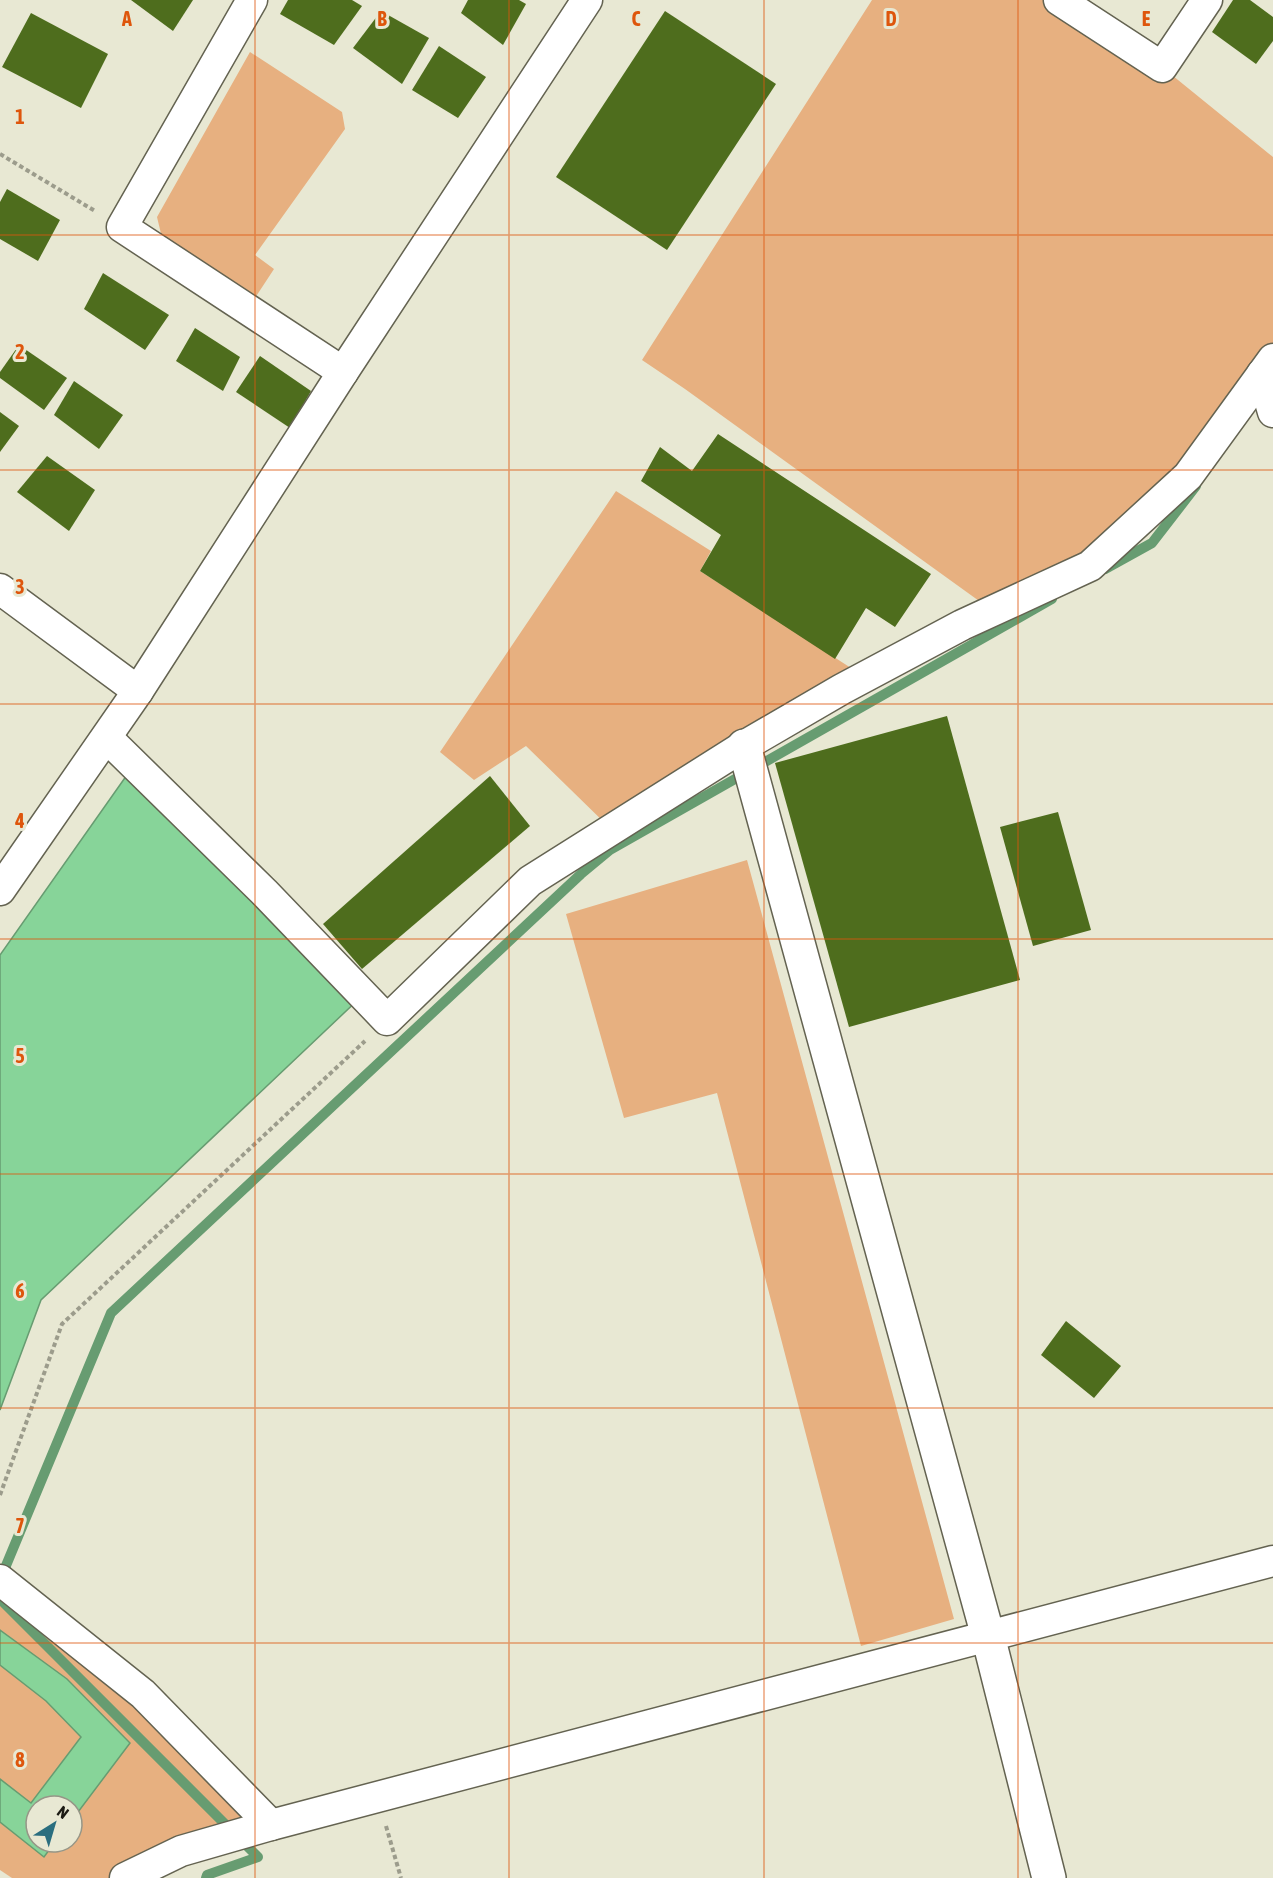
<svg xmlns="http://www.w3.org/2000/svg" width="1273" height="1878" font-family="'Asap Condensed',sans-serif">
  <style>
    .green { fill: #e7b080; fill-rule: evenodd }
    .water { fill: #87d499; stroke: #679c71; stroke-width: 1.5 }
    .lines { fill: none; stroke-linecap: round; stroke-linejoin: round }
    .stream { stroke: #679c71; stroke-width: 10 }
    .building { fill: #4e6d1d }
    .minor-casing { stroke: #646351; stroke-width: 33 }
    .tertiary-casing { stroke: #646351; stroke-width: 36 }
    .path { stroke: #9c9c8c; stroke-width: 4; stroke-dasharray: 4.5 3; stroke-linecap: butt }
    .minor { stroke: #fff; stroke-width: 30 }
    .tertiary { stroke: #fff; stroke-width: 33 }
    .grid { fill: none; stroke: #de560c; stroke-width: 1.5; stroke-opacity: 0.55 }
    .grid-label { font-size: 20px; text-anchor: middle; font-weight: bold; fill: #de560c; stroke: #e8e8d3; stroke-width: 6; stroke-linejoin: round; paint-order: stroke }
  </style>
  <rect width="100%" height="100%" fill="#e8e8d3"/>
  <g class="green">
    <polygon points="872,0 1059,0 1162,67 1273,157 1273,359 1090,566 993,611 685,389 642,360"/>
    <polygon points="250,52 342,112 345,129 255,255 274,269 253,301 163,242 157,217"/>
    <polygon points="616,491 711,551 700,571 865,677 612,830 526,746 474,780 440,752"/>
    <polygon points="747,860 954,1619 861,1646 717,1093 624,1118 566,914"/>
    <path d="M0,1580L271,1825L125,1878H12L0,1870ZM36,1806H72V1842H36Z"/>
  </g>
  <g class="water">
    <polygon points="134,765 363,995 41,1300 0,1410 0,955"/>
    <polygon points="0,1630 67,1679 130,1743 72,1820 72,1806 36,1806 36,1842 55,1842 44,1857 0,1822 0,1779 31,1803 81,1737 46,1701 0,1665"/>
  </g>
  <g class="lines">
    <g class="stream">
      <polyline points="1105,569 1152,543 1196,486"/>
      <polyline points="0,1580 111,1313 581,874 610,850 1052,599"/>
      <polyline points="0,1599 258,1857 207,1875 206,1878"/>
    </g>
  </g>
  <g class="building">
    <polygon points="131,0 193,0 173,31"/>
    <polygon points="288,0 352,0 362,6 334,45 280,14"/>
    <polygon points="468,0 519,0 526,4 503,45 461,13"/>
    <polygon points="1233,0 1250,0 1273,17 1273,41 1256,64 1212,32"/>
    <polygon points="381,11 429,38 402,84 353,48"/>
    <polygon points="665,11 776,84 667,250 556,177"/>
    <polygon points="31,13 108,54 81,108 2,67"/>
    <polygon points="439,46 486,77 458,118 412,90"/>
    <polygon points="7,189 60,220 38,261 0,239 0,202"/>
    <polygon points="103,273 169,315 145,350 84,309"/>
    <polygon points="195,328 240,357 223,391 176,361"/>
    <polygon points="19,345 67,378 44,410 0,378 0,372"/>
    <polygon points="260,356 311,391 290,428 236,392"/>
    <polygon points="74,381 123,415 99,449 54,415"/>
    <polygon points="0,412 19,426 0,452"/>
    <polygon points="718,434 931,574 895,627 866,608 835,659 700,571 721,535 641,481 660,447 692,471"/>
    <polygon points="47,456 95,490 69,531 17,492"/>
    <polygon points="947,716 1020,980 849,1027 775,763"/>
    <polygon points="490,776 530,826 362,969 323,924"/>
    <polygon points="1058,812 1091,930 1033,946 1000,827"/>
    <polygon points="1066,1321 1121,1366 1094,1398 1041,1355"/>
  </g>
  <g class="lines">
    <defs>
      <g id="minor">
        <polyline points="252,0 122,227 343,372"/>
        <polyline points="1059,0 1162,67 1207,0"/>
        <polyline points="1262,374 1273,412"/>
        <polyline points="0,589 138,691"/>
        <polyline points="107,738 264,892 387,1020 530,881 744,746 842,689 962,625 1090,566 1188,476 1273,359"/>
        <polyline points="0,890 138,691 343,372 587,0"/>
        <polyline points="0,1580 143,1694 271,1825"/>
        <polyline points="125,1878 181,1851 271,1825 1273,1561"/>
      </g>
      <polyline id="tertiary" points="744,746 988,1636 1049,1878"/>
    </defs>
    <use href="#minor" class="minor-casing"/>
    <use href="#tertiary" class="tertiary-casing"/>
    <g class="path">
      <polyline points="0,154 95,211"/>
      <polyline points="0,1495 62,1324 365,1041"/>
      <polyline points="386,1826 401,1878"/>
    </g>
    <use href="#minor" class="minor"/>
    <use href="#tertiary" class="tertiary"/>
  </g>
  <path class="grid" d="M255,0V1878M509,0V1878M764,0V1878M1018,0V1878M0,235H1273M0,470H1273M0,704H1273M0,939H1273M0,1174H1273M0,1408H1273M0,1643H1273"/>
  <g class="grid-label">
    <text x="127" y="26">A</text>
    <text x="382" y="26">B</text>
    <text x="636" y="26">C</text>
    <text x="891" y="26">D</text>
    <text x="1146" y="26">E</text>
    <text x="20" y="124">1</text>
    <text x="20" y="359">2</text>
    <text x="20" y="594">3</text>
    <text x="20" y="828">4</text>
    <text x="20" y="1063">5</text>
    <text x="20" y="1298">6</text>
    <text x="20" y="1533">7</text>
    <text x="20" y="1767">8</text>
  </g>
  <g transform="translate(54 1824) rotate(37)"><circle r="28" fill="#e8e8d3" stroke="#969687" stroke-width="1.5"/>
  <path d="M0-4.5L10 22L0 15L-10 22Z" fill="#2a6e7f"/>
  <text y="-9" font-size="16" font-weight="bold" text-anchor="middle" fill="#1c1b14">N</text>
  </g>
</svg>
